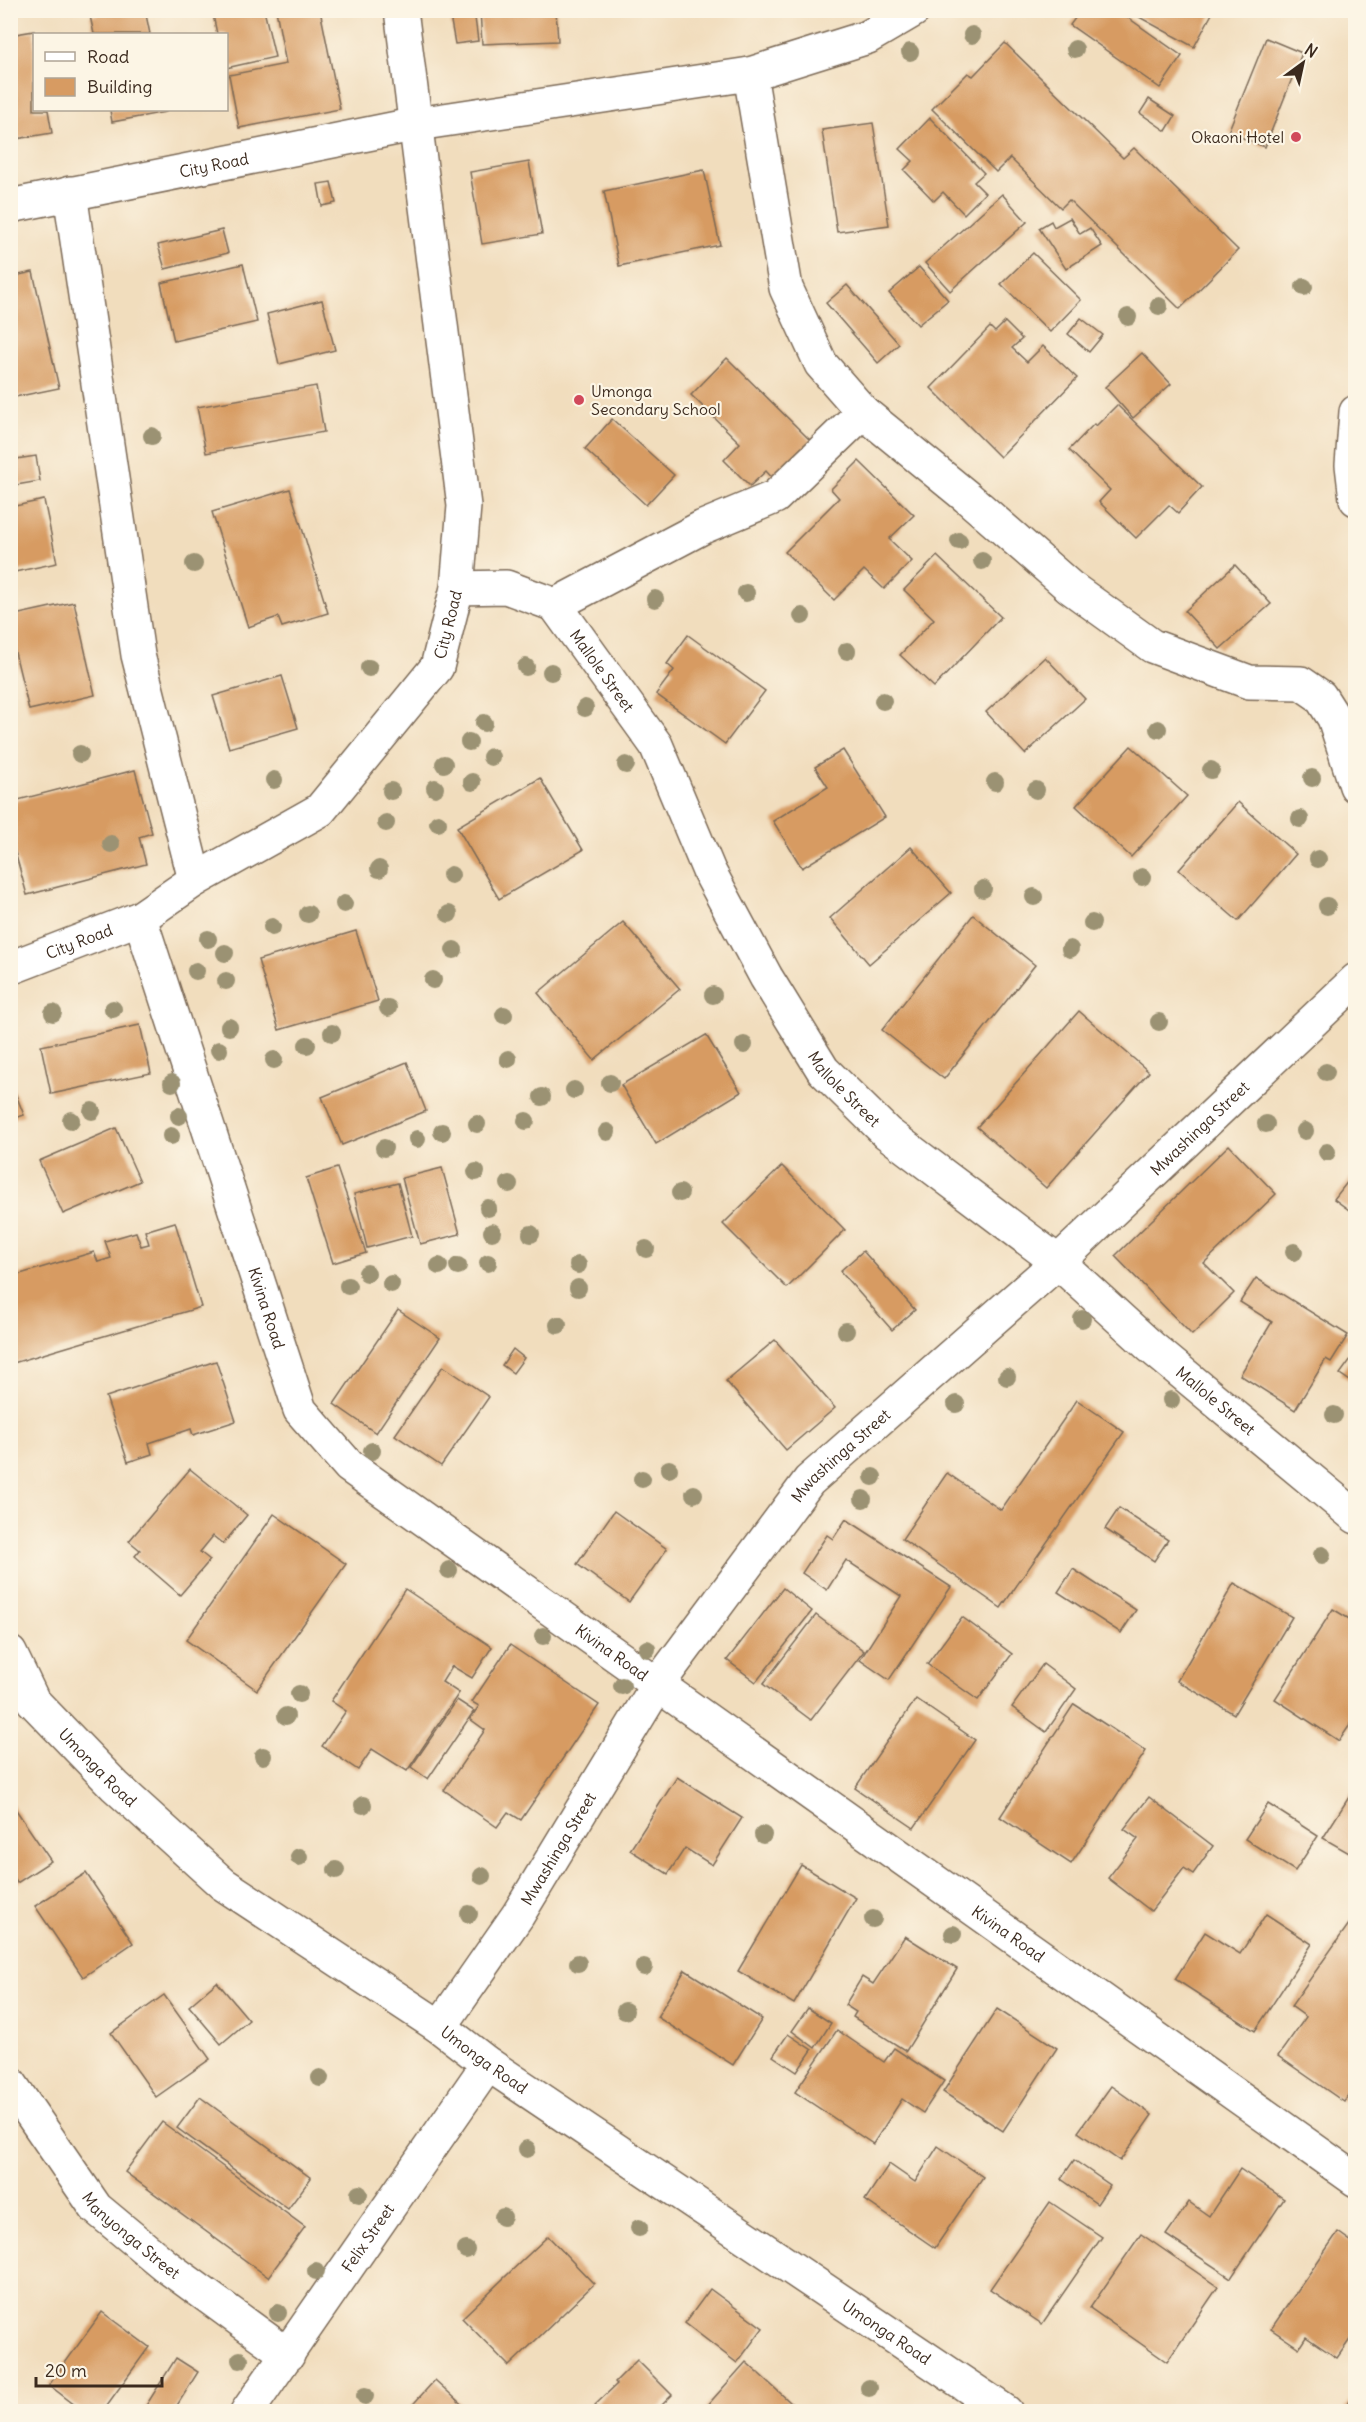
<svg xmlns="http://www.w3.org/2000/svg" width="1366" height="2422" font-family="Delius,sans-serif">
  <style>
    .building { fill: #d79b62 }
    .lines { fill: none; stroke-linecap: round; stroke-linejoin: round }
    .minor-casing { stroke: #7b6956; stroke-width: 36 }
    .minor { stroke: #fff; stroke-width: 33 }
    .tree { fill: #9b9273 }
    .poi-dot { fill: #d1495b; stroke: #fcf5e5; stroke-width: 2 }
    .labels { text-anchor: middle; stroke-width: 4.5; stroke-linejoin: round; paint-order: stroke }
    .poi-label { font-size: 16px; fill: #3b2a1e; stroke: #fcf5e5; text-anchor: end }
    .street-label { font-size: 16px; fill: #3b2a1e; stroke: #fcf5e5 }
  </style>
  <rect width="100%" height="100%" fill="#fcf5e5"/>
  <filter id="ink" filterUnits="userSpaceOnUse"><feTurbulence type="fractalNoise" baseFrequency=".0167" numOctaves="2"/><feDisplacementMap in="SourceGraphic" scale="12" xChannelSelector="R" yChannelSelector="G"/><feConvolveMatrix kernelMatrix="1 2 1 2 8 2 1 2 1" color-interpolation-filters="sRGB"/></filter>
  <filter id="wash" filterUnits="userSpaceOnUse"><feTurbulence type="fractalNoise" baseFrequency=".008" numOctaves="4" result="noise"/><feDisplacementMap in="SourceGraphic" scale="24" xChannelSelector="R" yChannelSelector="G"/><feGaussianBlur stdDeviation="1.35" result="paint"/><feColorMatrix in="noise" values="0 0 0 0 0 0 0 0 0 0 0 0 0 0 0 0 0 1.4 0 .05"/><feComposite in="paint" operator="in"/></filter>
  <g filter="url(#wash)">
    <rect width="100%" height="100%" fill="#f1ddbd"/>
    <g id="blocks">
      <g class="building">
        <polygon points="119,10 145,10 150,34 94,34 90,16"/>
        <polygon points="212,10 264,10 275,57 226,68 226,34 217,34"/>
        <polygon points="276,10 320,10 340,109 239,128 229,75 286,64"/>
        <polygon points="449,10 474,10 478,41 455,44"/>
        <polygon points="480,10 556,10 558,41 482,44"/>
        <polygon points="1081,10 1117,10 1182,56 1160,88 1070,25"/>
        <polygon points="1143,10 1214,10 1194,47 1139,17"/>
        <polygon points="34,31 34,110 48,110 52,133 10,140 10,35"/>
        <polygon points="1266,38 1302,53 1265,147 1228,132"/>
        <polygon points="1005,43 1123,158 1134,148 1238,250 1180,309 1069,200 1061,208 1010,158 996,172 932,109 968,73 973,76"/>
        <polygon points="1149,99 1175,116 1166,131 1140,113"/>
        <polygon points="110,110 166,110 166,112 112,122"/>
        <polygon points="930,118 984,173 974,182 985,193 964,214 943,192 934,201 904,170 913,161 900,149"/>
        <polygon points="873,123 889,225 837,232 822,130"/>
        <polygon points="529,162 542,234 482,244 470,172"/>
        <polygon points="704,170 720,245 619,266 604,191"/>
        <polygon points="331,182 336,203 322,206 318,184"/>
        <polygon points="1002,194 1027,222 950,291 925,263"/>
        <polygon points="1070,218 1080,234 1090,228 1102,246 1066,269 1039,228 1051,221 1054,227"/>
        <polygon points="222,230 228,253 165,269 158,245"/>
        <polygon points="1033,253 1081,300 1050,332 1001,284"/>
        <polygon points="243,264 257,322 174,341 161,283"/>
        <polygon points="919,267 948,300 918,325 889,293"/>
        <polygon points="33,272 59,388 10,398 10,277"/>
        <polygon points="847,285 899,344 878,363 826,303"/>
        <polygon points="322,300 335,350 279,364 267,314"/>
        <polygon points="1081,318 1103,335 1089,352 1068,334"/>
        <polygon points="1005,322 1022,339 1012,348 1027,362 1043,346 1077,378 1000,457 931,388 990,327 995,332"/>
        <polygon points="1142,353 1171,384 1133,418 1105,387"/>
        <polygon points="727,358 814,444 776,482 766,471 750,486 724,460 740,443 691,395"/>
        <polygon points="316,386 324,432 206,453 197,407"/>
        <polygon points="1117,405 1202,487 1178,513 1169,505 1136,538 1099,502 1110,490 1069,450 1094,424 1096,426"/>
        <polygon points="612,419 674,475 646,505 585,449"/>
        <polygon points="36,456 40,481 10,486 10,460"/>
        <polygon points="859,461 914,515 889,539 912,561 884,589 864,570 834,600 785,552 839,498 831,489"/>
        <polygon points="290,489 328,613 282,627 278,617 248,627 212,512"/>
        <polygon points="44,500 57,563 10,573 10,507"/>
        <polygon points="937,556 1001,617 934,687 900,655 934,619 904,590"/>
        <polygon points="1235,565 1271,604 1220,649 1185,611"/>
        <polygon points="74,602 95,695 29,710 10,632 10,616"/>
        <polygon points="688,635 765,691 725,744 656,694 674,670 667,664"/>
        <polygon points="1045,657 1085,699 1025,754 986,712"/>
        <polygon points="282,676 298,728 229,748 213,696"/>
        <polygon points="1131,746 1187,796 1131,857 1076,806"/>
        <polygon points="843,750 885,817 802,868 773,821 828,787 815,767"/>
        <polygon points="135,770 152,833 139,837 146,864 27,895 10,834 10,802"/>
        <polygon points="540,778 583,850 499,899 457,827"/>
        <polygon points="1238,802 1296,854 1238,921 1179,870"/>
        <polygon points="911,847 951,893 869,964 830,918"/>
        <polygon points="973,915 1035,965 944,1079 882,1030"/>
        <polygon points="623,922 680,989 594,1060 538,993"/>
        <polygon points="356,931 378,1001 279,1030 258,960"/>
        <polygon points="1079,1011 1149,1072 1046,1188 977,1127"/>
        <polygon points="140,1025 151,1073 51,1094 41,1046"/>
        <polygon points="706,1035 741,1092 656,1144 621,1085"/>
        <polygon points="407,1062 426,1111 342,1145 322,1097"/>
        <polygon points="10,1080 24,1115 10,1120"/>
        <polygon points="116,1128 140,1181 63,1214 39,1161"/>
        <polygon points="1229,1145 1276,1194 1204,1263 1234,1293 1192,1335 1115,1256"/>
        <polygon points="782,1166 845,1230 787,1288 723,1224"/>
        <polygon points="337,1168 366,1253 333,1263 306,1178"/>
        <polygon points="442,1168 460,1234 420,1244 402,1178"/>
        <polygon points="1356,1171 1356,1215 1334,1199"/>
        <polygon points="398,1183 412,1236 367,1248 354,1194"/>
        <polygon points="175,1222 201,1307 10,1364 10,1277 94,1252 98,1262 111,1258 105,1241 136,1232 141,1246 149,1244 145,1231"/>
        <polygon points="863,1251 915,1310 892,1330 840,1271"/>
        <polygon points="1256,1278 1348,1335 1331,1362 1326,1359 1295,1410 1240,1375 1272,1322 1240,1302"/>
        <polygon points="398,1310 440,1338 376,1433 334,1404"/>
        <polygon points="775,1340 835,1408 786,1450 726,1381"/>
        <polygon points="513,1349 524,1358 513,1373 502,1365"/>
        <polygon points="1356,1352 1356,1385 1340,1374"/>
        <polygon points="216,1361 236,1421 193,1435 191,1429 149,1443 152,1454 128,1462 106,1397"/>
        <polygon points="443,1366 489,1397 441,1466 395,1435"/>
        <polygon points="1077,1400 1124,1432 1001,1608 902,1539 947,1473 1001,1510"/>
        <polygon points="190,1469 247,1515 223,1544 213,1536 200,1552 210,1560 180,1595 135,1556 140,1550 129,1541"/>
        <polygon points="1119,1508 1168,1540 1154,1561 1105,1529"/>
        <polygon points="614,1511 667,1549 629,1602 577,1564"/>
        <polygon points="274,1514 346,1564 257,1690 186,1640"/>
        <polygon points="846,1519 951,1587 889,1680 860,1660 901,1596 846,1560 827,1590 802,1573 827,1535 833,1539"/>
        <polygon points="1073,1569 1136,1610 1121,1633 1058,1592"/>
        <polygon points="1234,1583 1292,1617 1234,1714 1177,1681"/>
        <polygon points="783,1588 812,1611 756,1682 727,1660"/>
        <polygon points="405,1589 492,1647 472,1678 452,1666 442,1682 459,1693 407,1771 372,1749 358,1770 322,1746 346,1711 331,1701"/>
        <polygon points="1333,1609 1356,1623 1356,1716 1339,1741 1275,1699"/>
        <polygon points="816,1615 864,1651 811,1720 763,1684"/>
        <polygon points="962,1617 1012,1654 978,1700 927,1664"/>
        <polygon points="510,1645 599,1705 521,1820 508,1812 497,1827 444,1790 485,1730 470,1719 479,1706 472,1702"/>
        <polygon points="1043,1664 1076,1689 1046,1732 1012,1707"/>
        <polygon points="916,1699 975,1740 914,1828 855,1788"/>
        <polygon points="457,1700 474,1711 428,1779 411,1767"/>
        <polygon points="1074,1704 1146,1751 1071,1864 1000,1817"/>
        <polygon points="677,1777 742,1818 712,1865 685,1848 668,1874 630,1850"/>
        <polygon points="1356,1786 1356,1857 1323,1838"/>
        <polygon points="1149,1797 1213,1846 1193,1874 1184,1868 1151,1911 1108,1878 1138,1839 1124,1829"/>
        <polygon points="10,1801 51,1861 17,1883 10,1872"/>
        <polygon points="1268,1804 1318,1836 1295,1871 1245,1839"/>
        <polygon points="801,1865 856,1898 794,2004 738,1971"/>
        <polygon points="86,1873 133,1943 83,1977 35,1906"/>
        <polygon points="1266,1914 1312,1944 1255,2031 1175,1979 1205,1932 1240,1954"/>
        <polygon points="1356,1914 1356,2085 1344,2102 1278,2056 1306,2017 1291,2006"/>
        <polygon points="905,1936 957,1969 906,2051 853,2017 856,2012 845,2005 862,1977 873,1984"/>
        <polygon points="685,1970 762,2019 733,2065 657,2017"/>
        <polygon points="217,1982 249,2020 221,2044 189,2006"/>
        <polygon points="164,1995 210,2059 156,2097 111,2033"/>
        <polygon points="808,2008 831,2023 815,2048 792,2031"/>
        <polygon points="997,2009 1057,2048 1003,2131 943,2092"/>
        <polygon points="837,2030 884,2062 894,2048 944,2081 923,2113 902,2099 873,2144 795,2092"/>
        <polygon points="788,2034 812,2050 797,2072 773,2056"/>
        <polygon points="1111,2086 1152,2115 1120,2161 1078,2132"/>
        <polygon points="200,2097 311,2178 288,2209 177,2128"/>
        <polygon points="162,2122 305,2227 268,2277 125,2172"/>
        <polygon points="938,2146 983,2177 935,2248 865,2200 889,2164 915,2182"/>
        <polygon points="1074,2160 1110,2185 1097,2204 1061,2179"/>
        <polygon points="1240,2169 1284,2199 1231,2278 1166,2235 1189,2202 1209,2216"/>
        <polygon points="1050,2202 1102,2237 1042,2324 990,2289"/>
        <polygon points="1338,2232 1356,2245 1356,2331 1337,2358 1306,2337 1299,2348 1271,2329"/>
        <polygon points="1141,2234 1218,2287 1167,2362 1090,2308"/>
        <polygon points="548,2236 594,2284 509,2366 462,2318"/>
        <polygon points="710,2289 763,2328 737,2363 685,2323"/>
        <polygon points="102,2312 149,2347 102,2412 84,2412 49,2385"/>
        <polygon points="176,2358 198,2372 173,2412 142,2412"/>
        <polygon points="637,2360 672,2395 655,2412 601,2412 595,2405 617,2384 615,2382"/>
        <polygon points="746,2362 801,2412 709,2412 705,2408"/>
        <polygon points="435,2380 470,2412 406,2412"/>
        <polygon points="1356,2392 1356,2412 1349,2412 1344,2408"/>
      </g>
    </g>
  </g>
  <g filter="url(#ink)">
    <use href="#blocks" fill-opacity="0" stroke="#7b6956" stroke-width="1.5"/>
    <g class="lines">
      <defs>
        <g id="minor">
          <polyline points="750,74 786,288 821,364 863,412 967,497 1070,587 1152,646 1249,682 1301,683 1320,696 1334,718 1356,786"/>
          <polyline points="70,193 138,655 195,880"/>
          <path id="s1" d="M10,206L417,124L750,74L868,37L914,10"/>
          <polyline points="1356,412 1352,465 1356,499"/>
          <path id="s2" d="M457,588L506,587L555,605L656,745L709,871L766,977L823,1070L887,1133L1058,1262L1151,1347L1356,1517"/>
          <polyline points="555,605 703,527 775,497 863,412"/>
          <path id="s3" d="M140,918L300,1410L349,1466L1356,2180"/>
          <path id="s4" d="M10,968L140,918L195,880L320,810L437,667L457,588L464,506L401,10"/>
          <path id="s5" d="M10,1653L33,1701L115,1786L223,1884L440,2027L488,2064L1006,2412"/>
          <path id="s6" d="M440,2027L518,1915L658,1684L809,1481L1058,1262L1356,980"/>
          <path id="s7" d="M10,2083L96,2208L166,2266L288,2355"/>
          <path id="s8" d="M247,2412L488,2064"/>
        </g>
      </defs>
      <use href="#minor" class="minor-casing"/>
      <use href="#minor" class="minor"/>
    </g>
    <g class="tree">
      <circle cx="972" cy="35" r="9"/>
      <circle cx="1075" cy="49" r="9"/>
      <circle cx="910" cy="52" r="9"/>
      <circle cx="1304" cy="287" r="9"/>
      <circle cx="1159" cy="306" r="9"/>
      <circle cx="1128" cy="317" r="9"/>
      <circle cx="152" cy="436" r="9"/>
      <circle cx="959" cy="541" r="9"/>
      <circle cx="982" cy="561" r="9"/>
      <circle cx="194" cy="564" r="9"/>
      <circle cx="746" cy="593" r="9"/>
      <circle cx="655" cy="599" r="9"/>
      <circle cx="802" cy="616" r="9"/>
      <circle cx="847" cy="651" r="9"/>
      <circle cx="526" cy="667" r="9"/>
      <circle cx="369" cy="668" r="9"/>
      <circle cx="551" cy="672" r="9"/>
      <circle cx="883" cy="701" r="9"/>
      <circle cx="585" cy="708" r="9"/>
      <circle cx="484" cy="723" r="9"/>
      <circle cx="1158" cy="729" r="9"/>
      <circle cx="469" cy="742" r="9"/>
      <circle cx="80" cy="754" r="9"/>
      <circle cx="491" cy="757" r="9"/>
      <circle cx="444" cy="764" r="9"/>
      <circle cx="626" cy="765" r="9"/>
      <circle cx="1211" cy="770" r="9"/>
      <circle cx="1312" cy="778" r="9"/>
      <circle cx="274" cy="780" r="9"/>
      <circle cx="472" cy="782" r="9"/>
      <circle cx="995" cy="782" r="9"/>
      <circle cx="435" cy="788" r="9"/>
      <circle cx="1036" cy="790" r="9"/>
      <circle cx="391" cy="791" r="9"/>
      <circle cx="1300" cy="819" r="9"/>
      <circle cx="386" cy="823" r="9"/>
      <circle cx="438" cy="823" r="9"/>
      <circle cx="111" cy="844" r="9"/>
      <circle cx="1318" cy="859" r="9"/>
      <circle cx="379" cy="869" r="9"/>
      <circle cx="451" cy="875" r="9"/>
      <circle cx="1142" cy="877" r="9"/>
      <circle cx="983" cy="889" r="9"/>
      <circle cx="1034" cy="897" r="9"/>
      <circle cx="344" cy="904" r="9"/>
      <circle cx="1327" cy="906" r="9"/>
      <circle cx="308" cy="914" r="9"/>
      <circle cx="449" cy="914" r="9"/>
      <circle cx="1092" cy="923" r="9"/>
      <circle cx="272" cy="927" r="9"/>
      <circle cx="208" cy="939" r="9"/>
      <circle cx="1070" cy="949" r="9"/>
      <circle cx="454" cy="950" r="9"/>
      <circle cx="225" cy="953" r="9"/>
      <circle cx="196" cy="971" r="9"/>
      <circle cx="433" cy="980" r="9"/>
      <circle cx="226" cy="981" r="9"/>
      <circle cx="713" cy="995" r="9"/>
      <circle cx="388" cy="1008" r="9"/>
      <circle cx="113" cy="1009" r="9"/>
      <circle cx="53" cy="1013" r="9"/>
      <circle cx="504" cy="1015" r="9"/>
      <circle cx="1159" cy="1022" r="9"/>
      <circle cx="229" cy="1027" r="9"/>
      <circle cx="332" cy="1033" r="9"/>
      <circle cx="307" cy="1045" r="9"/>
      <circle cx="744" cy="1045" r="9"/>
      <circle cx="219" cy="1050" r="9"/>
      <circle cx="508" cy="1059" r="9"/>
      <circle cx="274" cy="1060" r="9"/>
      <circle cx="1326" cy="1072" r="9"/>
      <circle cx="172" cy="1083" r="9"/>
      <circle cx="610" cy="1083" r="9"/>
      <circle cx="574" cy="1090" r="9"/>
      <circle cx="542" cy="1097" r="9"/>
      <circle cx="92" cy="1111" r="9"/>
      <circle cx="179" cy="1116" r="9"/>
      <circle cx="71" cy="1120" r="9"/>
      <circle cx="526" cy="1121" r="9"/>
      <circle cx="477" cy="1124" r="9"/>
      <circle cx="1266" cy="1124" r="9"/>
      <circle cx="1305" cy="1131" r="9"/>
      <circle cx="442" cy="1132" r="9"/>
      <circle cx="607" cy="1132" r="9"/>
      <circle cx="171" cy="1136" r="9"/>
      <circle cx="417" cy="1139" r="9"/>
      <circle cx="384" cy="1148" r="9"/>
      <circle cx="1327" cy="1152" r="9"/>
      <circle cx="476" cy="1172" r="9"/>
      <circle cx="509" cy="1184" r="9"/>
      <circle cx="680" cy="1193" r="9"/>
      <circle cx="488" cy="1208" r="9"/>
      <circle cx="492" cy="1232" r="9"/>
      <circle cx="531" cy="1234" r="9"/>
      <circle cx="646" cy="1249" r="9"/>
      <circle cx="1294" cy="1252" r="9"/>
      <circle cx="488" cy="1263" r="9"/>
      <circle cx="578" cy="1265" r="9"/>
      <circle cx="439" cy="1266" r="9"/>
      <circle cx="458" cy="1266" r="9"/>
      <circle cx="367" cy="1273" r="9"/>
      <circle cx="391" cy="1284" r="9"/>
      <circle cx="348" cy="1286" r="9"/>
      <circle cx="578" cy="1288" r="9"/>
      <circle cx="1082" cy="1319" r="9"/>
      <circle cx="558" cy="1325" r="9"/>
      <circle cx="846" cy="1331" r="9"/>
      <circle cx="1007" cy="1377" r="9"/>
      <circle cx="1171" cy="1400" r="9"/>
      <circle cx="956" cy="1404" r="9"/>
      <circle cx="1334" cy="1415" r="9"/>
      <circle cx="372" cy="1451" r="9"/>
      <circle cx="669" cy="1469" r="9"/>
      <circle cx="873" cy="1477" r="9"/>
      <circle cx="642" cy="1479" r="9"/>
      <circle cx="694" cy="1494" r="9"/>
      <circle cx="863" cy="1499" r="9"/>
      <circle cx="1322" cy="1555" r="9"/>
      <circle cx="449" cy="1570" r="9"/>
      <circle cx="543" cy="1636" r="9"/>
      <circle cx="647" cy="1649" r="9"/>
      <circle cx="622" cy="1686" r="9"/>
      <circle cx="299" cy="1694" r="9"/>
      <circle cx="286" cy="1716" r="9"/>
      <circle cx="263" cy="1756" r="9"/>
      <circle cx="363" cy="1805" r="9"/>
      <circle cx="763" cy="1835" r="9"/>
      <circle cx="299" cy="1857" r="9"/>
      <circle cx="336" cy="1870" r="9"/>
      <circle cx="482" cy="1876" r="9"/>
      <circle cx="469" cy="1914" r="9"/>
      <circle cx="873" cy="1919" r="9"/>
      <circle cx="953" cy="1934" r="9"/>
      <circle cx="578" cy="1963" r="9"/>
      <circle cx="644" cy="1967" r="9"/>
      <circle cx="625" cy="2011" r="9"/>
      <circle cx="320" cy="2078" r="9"/>
      <circle cx="527" cy="2149" r="9"/>
      <circle cx="359" cy="2194" r="9"/>
      <circle cx="503" cy="2217" r="9"/>
      <circle cx="639" cy="2228" r="9"/>
      <circle cx="466" cy="2250" r="9"/>
      <circle cx="316" cy="2271" r="9"/>
      <circle cx="278" cy="2313" r="9"/>
      <circle cx="240" cy="2360" r="9"/>
      <circle cx="869" cy="2388" r="9"/>
      <circle cx="365" cy="2396" r="9"/>
    </g>
  </g>
  <g class="poi-dot">
    <circle cx="1296" cy="137" r="6"/>
    <circle cx="579" cy="400" r="6"/>
  </g>
  <g class="labels">
    <g class="poi-label">
      <text x="1284" y="143">Okaoni Hotel</text>
      <text x="591" y="397" text-anchor="start">Umonga<tspan x="591" dy="18">Secondary School</tspan></text>
    </g>
    <g class="street-label">
      <text dy="6" stroke="none"><textPath href="#s1" startOffset="208">City Road</textPath></text>
      <text dy="6" stroke="none"><textPath href="#s4" startOffset="578">City Road</textPath></text>
      <text dy="6" stroke="none"><textPath href="#s2" startOffset="182">Mallole Street</textPath></text>
      <text dy="6" stroke="none"><textPath href="#s4" startOffset="74">City Road</textPath></text>
      <text dy="6" stroke="none"><textPath href="#s2" startOffset="668">Mallole Street</textPath></text>
      <text dy="6" stroke="none"><textPath href="#s6" startOffset="1186">Mwashinga Street</textPath></text>
      <text dy="6" stroke="none"><textPath href="#s3" startOffset="410">Kivina Road</textPath></text>
      <text dy="6" stroke="none"><textPath href="#s2" startOffset="1154">Mallole Street</textPath></text>
      <text dy="6" stroke="none"><textPath href="#s6" startOffset="700">Mwashinga Street</textPath></text>
      <text dy="6" stroke="none"><textPath href="#s3" startOffset="914">Kivina Road</textPath></text>
      <text dy="6" stroke="none"><textPath href="#s5" startOffset="146">Umonga Road</textPath></text>
      <text dy="6" stroke="none"><textPath href="#s6" startOffset="214">Mwashinga Street</textPath></text>
      <text dy="6" stroke="none"><textPath href="#s3" startOffset="1400">Kivina Road</textPath></text>
      <text dy="6" stroke="none"><textPath href="#s5" startOffset="632">Umonga Road</textPath></text>
      <text dy="6" stroke="none"><textPath href="#s7" startOffset="196">Manyonga Street</textPath></text>
      <text dy="6" stroke="none"><textPath href="#s8" startOffset="212">Felix Street</textPath></text>
      <text dy="6" stroke="none"><textPath href="#s5" startOffset="1118">Umonga Road</textPath></text>
    </g>
  </g>
  <rect width="1366" height="2422" fill="none" stroke="#fcf5e5" stroke-width="36"/>
  <rect x="33" y="33" width="195" height="78" fill="#fcf5e5" stroke="#afa495" stroke-width="1.5"/>
  <rect x="45" y="52" width="30" height="9" fill="#ffffff" stroke="#afa495" stroke-width="1.5"/>
  <text x="87" y="63" font-size="18" fill="#3b2a1e">Road</text>
  <rect x="45" y="78" width="30" height="18" fill="#d79b62" stroke="#afa495" stroke-width="1.5"/>
  <text x="87" y="93" font-size="18" fill="#3b2a1e">Building</text>
  <g transform="translate(1303 63) rotate(33)" stroke="#fcf5e5" stroke-width="4.5" paint-order="stroke">
  <path d="M0-4.5L10 22L0 15L-10 22Z" fill="#3b2a1e"/>
  <text y="-9" font-size="16" font-weight="bold" text-anchor="middle" fill="#3b2a1e">N</text>
  </g>
  <path d="M36 2377v9h126v-9" fill="none" stroke="#3b2a1e" stroke-width="3"/>
  <text x="45" y="2377" font-size="18" fill="#3b2a1e" stroke="#fcf5e5" stroke-width="4.5" paint-order="stroke">20 m</text>
</svg>
